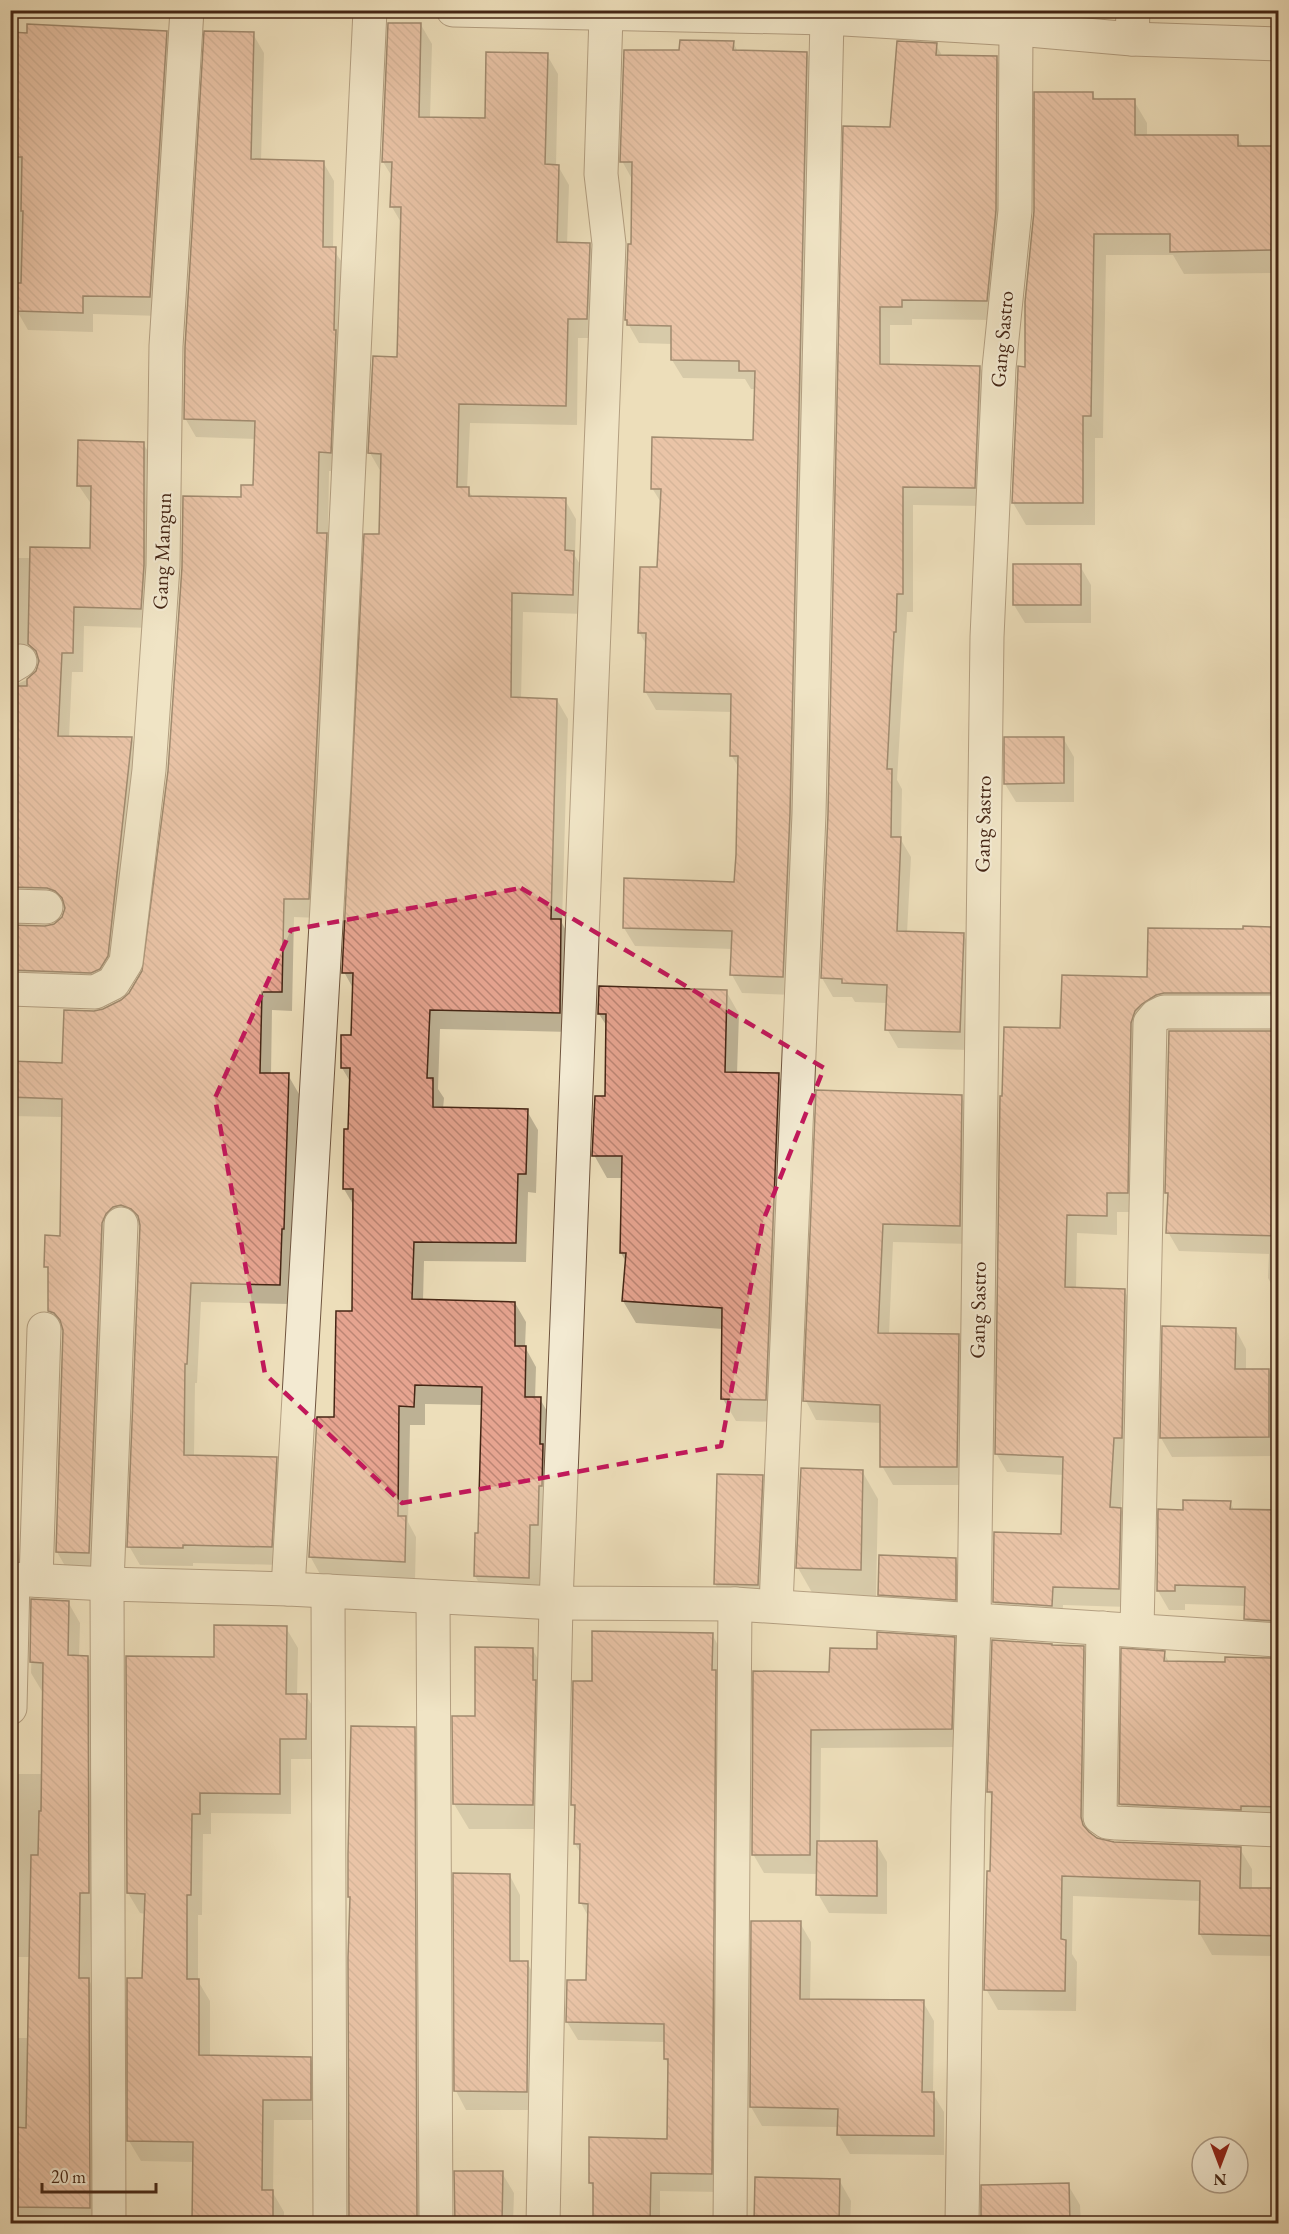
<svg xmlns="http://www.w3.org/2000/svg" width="1289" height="2234" font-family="'EB Garamond',serif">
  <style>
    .shadow { fill: #0003 }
    .building { fill: url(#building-back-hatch); stroke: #452615; stroke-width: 1.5 }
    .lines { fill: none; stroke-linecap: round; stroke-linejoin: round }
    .minor-casing { stroke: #6f543e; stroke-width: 35 }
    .minor { stroke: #f3ead2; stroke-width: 33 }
    .marked { fill: none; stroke: #c2185b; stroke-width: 4.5; stroke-dasharray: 12 8; stroke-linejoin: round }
    .labels { text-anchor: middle; stroke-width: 4.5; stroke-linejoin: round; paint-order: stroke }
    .street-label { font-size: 21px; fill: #452615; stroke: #f3ead2 }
  </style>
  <defs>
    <pattern id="building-back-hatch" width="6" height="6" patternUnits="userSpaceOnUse" patternTransform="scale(1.5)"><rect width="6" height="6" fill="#e6a490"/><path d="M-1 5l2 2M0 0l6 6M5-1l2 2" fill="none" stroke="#bc8574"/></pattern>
  </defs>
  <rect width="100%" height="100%" fill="#eddeba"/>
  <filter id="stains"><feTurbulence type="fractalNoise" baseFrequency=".00333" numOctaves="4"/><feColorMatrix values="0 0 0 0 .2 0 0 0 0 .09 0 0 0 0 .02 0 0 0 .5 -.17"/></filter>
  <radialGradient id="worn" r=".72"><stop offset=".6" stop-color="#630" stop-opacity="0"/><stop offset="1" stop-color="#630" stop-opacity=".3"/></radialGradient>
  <g class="shadow">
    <polygon points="421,25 432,44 430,118 486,119 547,55 558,74 556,166 558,166 569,185 567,244 589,244 600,263 598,338 578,338 577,425 470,423 467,489 473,497 565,500 576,519 575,556 584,571 584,614 523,612 521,699 557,700 568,719 562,923 571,940 570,1032 440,1029 438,1089 444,1098 443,1109 527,1111 538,1130 536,1193 528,1192 526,1262 424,1261 423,1301 515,1303 526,1322 525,1347 536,1367 535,1399 540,1399 551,1418 548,1544 541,1544 539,1596 486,1595 475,1576 479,1534 483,1405 425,1404 425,1425 410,1425 408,1522 416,1537 415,1580 321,1576 310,1556 353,1312 354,1206 344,1189 349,1131 351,1083 342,1068 353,1037 354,990 344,972 380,536 381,472 370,453 399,358 402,224 392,207 393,178 383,162"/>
    <polygon points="166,32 177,51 161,316 93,314 93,332 28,330 17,311 18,299 10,298 10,34"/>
    <polygon points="253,34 264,53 261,161 323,162 334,181 333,249 346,268 341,471 329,471 328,538 337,553 319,918 294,917 292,1011 272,1010 271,1074 288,1075 299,1094 294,1247 290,1304 201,1302 197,1383 195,1383 194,1457 276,1459 287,1478 282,1565 193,1563 193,1566 140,1565 129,1546 141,1226 133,1224 100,1571 68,1571 57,1552 64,1331 60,1330 49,1311 50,1273 46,1266 61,1237 63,1117 10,1116 10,1063 64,1064 95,1012 122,1001 130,994 146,965 243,499 255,487 256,439 196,437 185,418"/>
    <polygon points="733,42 738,52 807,53 817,72 793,995 742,993 732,975 733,949 635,946 624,928 735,883 739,768 731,755 732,712 656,710 645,691 647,646 639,632 659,569 662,504 652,488 754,442 756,389 751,389 745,379 683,378 672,360 672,344 639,343 626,320 632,245 632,179 622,161 681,52"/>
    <polygon points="936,45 943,57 996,58 1007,77 997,320 912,319 912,325 890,325 890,366 980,367 990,386 985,506 913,505 913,612 907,612 897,780 902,789 901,840 911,857 907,933 963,934 974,953 970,1050 898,1048 887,1029 888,1003 855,1002 852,997 833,997 822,978 892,128"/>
    <polygon points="1092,94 1097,101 1134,101 1147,123 1147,137 1237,137 1243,147 1278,147 1278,273 1184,274 1173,255 1106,255 1103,438 1095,438 1095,525 1026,525 1013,503 1027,368"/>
    <polygon points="143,443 154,462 152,628 84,626 83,672 72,672 69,738 132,739 143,758 118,975 10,993 10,926 46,927 55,925 63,918 66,909 58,907 10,910 10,687 31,678 38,670 40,663 31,661 10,672 10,558 32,558 91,549 92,505 79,486"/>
    <polygon points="1080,566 1091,585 1091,623 1025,623 1014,605"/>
    <polygon points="1063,738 1074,757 1074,802 1016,802 1005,784"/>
    <polygon points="1275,929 1278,932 1278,1012 1158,1018 1138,1212 1117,1212 1117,1235 1077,1233 1076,1289 1124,1290 1134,1309 1132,1457 1124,1457 1121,1510 1131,1528 1129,1607 1063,1605 1062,1625 1005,1621 994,1602 1062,1536 1064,1475 1007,1472 996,1453 1061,1030 1148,979 1244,931"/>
    <polygon points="726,991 739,1014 737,1074 778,1075 791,1097 778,1422 736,1421 723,1399 723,1329 636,1323 623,1301 626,1262 621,1253 623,1178 607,1178 594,1155 606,1098 608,1028 599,1014"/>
    <polygon points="1170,1032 1278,1032 1278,1296 1268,1278 1269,1254 1179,1251 1168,1232 1169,1198 1167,1193"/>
    <polygon points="818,1092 961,1096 972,1115 970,1244 893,1242 889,1334 958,1336 969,1354 967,1485 893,1485 882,1466 882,1423 816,1420 806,1401"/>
    <polygon points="1236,1330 1246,1349 1246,1370 1269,1371 1278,1388 1278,1456 1172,1457 1161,1438"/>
    <polygon points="862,1471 878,1499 876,1597 814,1596 798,1568"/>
    <polygon points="762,1476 773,1495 768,1604 726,1602 715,1584"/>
    <polygon points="1230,1502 1234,1510 1278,1512 1278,1639 1257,1638 1246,1619 1246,1606 1185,1604 1185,1610 1169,1610 1158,1591 1184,1512"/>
    <polygon points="955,1560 966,1579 966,1618 890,1613 880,1594"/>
    <polygon points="33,1600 68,1602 80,1623 79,1657 88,1657 99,1678 100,1913 91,1913 90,1982 100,2000 101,2224 10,2224 10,2038 29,2038 30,1957 10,1957 10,1774 43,1774 43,1693 31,1673"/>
    <polygon points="286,1628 298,1648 297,1695 306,1695 318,1716 317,1759 291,1759 291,1814 211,1813 211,1834 203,1834 202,1915 198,1915 198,1981 210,2001 210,2057 310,2058 322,2079 322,2120 274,2120 273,2193 284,2212 284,2224 194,2224 194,2162 141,2161 129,2141 144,1980 146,1914 140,1913 128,1893 215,1659"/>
    <polygon points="712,1634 722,1653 721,2192 660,2191 660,2224 594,2224 595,2191 590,2183 669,2140 670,2066 665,2059 665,2042 578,2040 567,2022 588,1982 589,1918 581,1903 581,1854 575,1844 576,1812 572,1805 593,1682"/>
    <polygon points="954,1639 965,1658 962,1747 821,1748 820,1842 876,1843 887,1862 887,1914 829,1913 818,1894 818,1874 764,1873 753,1854 831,1673 878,1651"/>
    <polygon points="1083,1648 1095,1668 1092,1836 1105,1842 1240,1849 1252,1869 1252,1889 1278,1889 1278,1956 1212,1955 1200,1934 1201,1901 1073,1896 1072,1954 1077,1962 1076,2011 998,2010 986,1989 992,1872 993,1799 989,1792"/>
    <polygon points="532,1649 547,1674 547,1829 469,1829 454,1804 476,1718"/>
    <polygon points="1164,1653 1169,1662 1226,1663 1278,1660 1278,1826 1132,1823 1120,1804"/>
    <polygon points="414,1728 426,1749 428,2224 350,2224 349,1958 352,1900 349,1896"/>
    <polygon points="510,1876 520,1895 520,1962 527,1963 538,1981 537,2110 466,2110 456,2091"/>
    <polygon points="800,1923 811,1942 810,2001 923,2002 934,2021 933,2094 944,2112 944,2155 850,2154 839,2135 839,2127 762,2126 751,2107"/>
    <polygon points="456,2172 502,2173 514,2193 513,2224 456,2224"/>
    <polygon points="757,2179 839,2180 851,2201 850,2224 756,2224"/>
    <polygon points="1068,2185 1080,2205 1081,2224 982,2224 983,2187"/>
  </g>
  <g class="building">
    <polygon points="388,23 421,23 419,117 485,118 486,52 548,53 545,164 559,165 557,242 590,243 590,245 587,319 568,319 566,406 459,404 457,487 469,487 469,496 566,498 565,550 574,551 573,595 512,593 511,697 557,699 551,919 561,919 560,1013 430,1010 427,1078 433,1078 433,1107 528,1109 526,1174 518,1174 516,1243 414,1242 412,1299 515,1302 515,1346 526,1346 525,1397 541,1397 540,1444 543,1444 542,1486 539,1486 538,1525 530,1525 529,1578 474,1576 475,1533 478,1533 482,1387 415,1385 414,1407 399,1406 398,1516 406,1516 405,1562 309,1557 317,1417 334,1417 336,1311 352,1311 353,1189 343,1189 344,1129 348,1129 350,1068 341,1068 341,1035 351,1035 353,973 342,973 364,534 379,534 381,454 368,453 373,356 397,357 401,207 390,207 392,162 382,162"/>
    <polygon points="27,24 167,31 150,297 83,296 83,313 16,311 16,283 21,283 23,211 21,211 22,157 10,157 10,32 27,33"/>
    <polygon points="204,31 254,32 251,159 324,161 323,247 336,247 334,330 336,330 335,355 331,453 319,452 317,533 327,533 309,899 284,899 282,992 262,992 260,1073 289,1073 284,1229 282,1229 280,1285 191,1283 187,1364 185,1364 184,1455 277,1457 272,1547 183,1545 183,1548 127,1547 140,1225 138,1216 131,1209 121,1205 113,1207 106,1214 102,1223 89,1553 56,1552 63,1330 60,1320 54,1313 48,1311 48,1267 44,1267 45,1235 60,1236 62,1099 10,1097 10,1061 62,1063 64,1010 94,1011 103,1009 121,1000 129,993 142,971 168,771 182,567 183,496 241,497 241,485 253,485 255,421 184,419 185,347"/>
    <polygon points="680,40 734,41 733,50 807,52 790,813 783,977 730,975 732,931 623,928 624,878 734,882 736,855 738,756 730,756 731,694 644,692 646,633 638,633 640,567 657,567 661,489 651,489 652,437 753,440 755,371 739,371 739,361 671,360 671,326 627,325 627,320 625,320 628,244 631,244 632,162 620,162 624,50 679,50"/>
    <polygon points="897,41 937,43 936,55 997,56 996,210 987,301 902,300 902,307 880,307 880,364 980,366 975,488 903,487 903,594 897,594 896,632 894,632 887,769 892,769 891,837 901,837 897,931 964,933 960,1032 885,1030 887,985 842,983 842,979 821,978 828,814 843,126 890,127"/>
    <polygon points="1034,92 1093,92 1093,99 1135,99 1135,135 1238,135 1238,146 1278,146 1278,250 1170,252 1170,234 1094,234 1091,416 1083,416 1083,503 1012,503 1018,369 1018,366 1025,367 1025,302 1034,211"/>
    <polygon points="78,440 144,442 144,565 141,609 74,607 73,653 62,653 58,736 132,737 108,956 100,969 91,973 10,970 10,925 45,926 54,924 62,917 65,908 62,898 55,891 47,888 10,887 10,686 27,686 27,679 36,671 39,661 36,651 28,644 30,547 90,548 91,486 77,486"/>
    <rect x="1013" y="564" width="68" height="41"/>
    <polygon points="1004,737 1064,737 1064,783 1004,784"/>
    <polygon points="1243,926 1276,927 1274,993 1164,993 1156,995 1142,1004 1135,1011 1131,1023 1128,1193 1107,1193 1107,1216 1067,1215 1065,1287 1125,1289 1122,1438 1114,1438 1110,1507 1121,1508 1119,1589 1053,1587 1052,1606 993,1602 994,1532 1061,1534 1063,1457 995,1454 1000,1096 1002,1096 1004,1027 1060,1028 1062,975 1147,977 1148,928 1243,929"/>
    <polygon points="599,986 727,990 725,1072 779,1073 766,1400 721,1399 722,1308 622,1301 626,1253 620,1253 622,1156 592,1156 595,1096 605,1096 606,1014 598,1014"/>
    <polygon points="1169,1031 1278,1031 1278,1236 1166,1233 1168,1193 1165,1193"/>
    <polygon points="816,1090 962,1095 960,1226 883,1224 878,1333 959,1334 957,1467 880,1467 880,1405 803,1401"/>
    <polygon points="1162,1326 1236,1328 1235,1369 1269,1369 1269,1437 1160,1438"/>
    <polygon points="801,1468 863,1470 861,1570 796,1568"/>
    <polygon points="717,1474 763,1475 758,1585 714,1584"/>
    <polygon points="1183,1500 1231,1501 1230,1509 1278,1510 1278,1621 1244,1619 1245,1587 1175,1585 1175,1591 1157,1591 1158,1509 1183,1510"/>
    <polygon points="879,1555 956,1558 956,1600 878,1595"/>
    <polygon points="31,1599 69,1601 68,1655 88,1656 89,1893 80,1893 79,1978 89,1978 90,2208 14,2207 15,2127 26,2128 31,1855 38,1855 39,1811 41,1811 43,1663 30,1662"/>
    <polygon points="214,1625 287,1626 286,1694 307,1694 306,1739 280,1739 280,1794 200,1793 200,1814 192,1814 191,1895 187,1895 187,1979 199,1979 199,2055 311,2057 311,2100 263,2100 262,2190 273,2190 273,2223 192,2223 193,2142 127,2141 127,1978 142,1978 145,1894 127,1893 126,1656 214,1657"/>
    <polygon points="592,1631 713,1633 712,1670 716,1670 712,2174 651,2173 650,2223 593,2223 593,2183 589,2183 589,2137 667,2139 668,2059 664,2059 664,2024 566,2022 567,1980 586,1980 588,1904 579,1903 580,1844 574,1844 575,1805 571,1805 573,1681 592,1681"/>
    <polygon points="877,1632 955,1637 952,1729 811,1730 810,1855 752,1855 753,1671 829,1672 830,1648 877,1649"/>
    <polygon points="992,1640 1052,1644 1052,1645 1084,1646 1081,1817 1083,1825 1089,1832 1097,1838 1114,1842 1241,1847 1240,1888 1278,1888 1278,1936 1199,1934 1200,1881 1062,1876 1061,1939 1066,1940 1065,1991 984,1990 987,1871 990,1871 992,1792 987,1792"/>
    <polygon points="475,1647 533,1648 533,1680 536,1680 533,1805 453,1804 452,1716 475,1716"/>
    <polygon points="1121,1648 1165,1651 1164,1661 1225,1662 1225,1657 1278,1658 1278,1807 1241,1806 1241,1810 1119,1804"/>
    <polygon points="351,1726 415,1727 417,2223 349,2223 348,1958 350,1897 348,1897 348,1854"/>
    <polygon points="817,1841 877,1841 877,1896 816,1895"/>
    <polygon points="453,1873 510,1874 510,1961 528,1961 527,2092 454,2091"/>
    <polygon points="751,1921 801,1921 800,1999 924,2000 922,2092 934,2092 934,2136 837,2135 838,2109 750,2107"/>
    <polygon points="454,2171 503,2171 502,2223 455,2223"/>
    <polygon points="755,2177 840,2179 839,2223 754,2223"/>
    <polygon points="1069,2183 1070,2223 981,2223 981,2185"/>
  </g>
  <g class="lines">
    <defs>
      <g id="minor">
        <polyline points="453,10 827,18 1016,29 1132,39 1278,44"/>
        <polyline points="1132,39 1133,10"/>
        <polyline points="10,667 20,661"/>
        <polyline points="10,906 46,907"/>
        <polyline points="10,989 95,992 113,983 126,962 149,770 163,566 166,346 187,10"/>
        <polyline points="10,1579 107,1584 288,1589 556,1603 735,1604 1278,1640"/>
        <polyline points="36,1580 44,1329"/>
        <polyline points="288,1589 334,784 370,10"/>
        <polyline points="328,1591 330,2224"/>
        <polyline points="433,1597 436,2224"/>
        <polyline points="776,1606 809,814 827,18"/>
        <polyline points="1103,1628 1100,1817 1107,1822 1116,1823 1278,1830"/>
        <polyline points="1137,1630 1150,1023 1156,1016 1164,1012 1278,1012"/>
        <polyline points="10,1708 13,1579"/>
        <polyline points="109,2224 107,1584 121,1224"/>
        <polyline points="543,2224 556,1603 609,244 601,174 606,15"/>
        <polyline points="730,2224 735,1604"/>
        <polyline points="962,2224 968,1809 974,1620 987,637 999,368 1015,211 1016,29"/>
      </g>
    </defs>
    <use href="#minor" class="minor-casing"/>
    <use href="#minor" class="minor"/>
  </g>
  <path d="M0 0H1289V2234H0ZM521,888L824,1068L763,1221L721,1446L402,1503L265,1374L215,1098L291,930Z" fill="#eddeba" fill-opacity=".55" fill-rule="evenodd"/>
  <path class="marked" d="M521,888L824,1068L763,1221L721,1446L402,1503L265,1374L215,1098L291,930Z"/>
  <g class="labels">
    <g class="street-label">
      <text transform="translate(1002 339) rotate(-85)" y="7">Gang Sastro</text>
      <text transform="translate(162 551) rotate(-88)" y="7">Gang Mangun</text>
      <text transform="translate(983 824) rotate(-89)" y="7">Gang Sastro</text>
      <text transform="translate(978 1310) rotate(-89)" y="7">Gang Sastro</text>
    </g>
  </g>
  <rect width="1289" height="2234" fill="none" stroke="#eddeba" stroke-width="36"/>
  <rect x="12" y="12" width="1265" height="2210" fill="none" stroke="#452615" stroke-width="3"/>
  <rect x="18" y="18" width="1253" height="2198" fill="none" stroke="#452615" stroke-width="1.5"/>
  <g transform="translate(1220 2165) rotate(180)"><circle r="28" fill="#f3ead2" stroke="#ad9c86" stroke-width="1.5"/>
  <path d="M0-4.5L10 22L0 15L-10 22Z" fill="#8f2418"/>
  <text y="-9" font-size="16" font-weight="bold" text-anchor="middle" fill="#452615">N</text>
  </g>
  <path d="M42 2183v9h114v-9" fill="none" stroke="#452615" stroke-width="3"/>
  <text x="51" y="2183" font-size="18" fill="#452615" stroke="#f3ead2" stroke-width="4.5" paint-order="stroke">20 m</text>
  <rect width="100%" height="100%" filter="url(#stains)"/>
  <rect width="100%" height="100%" fill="url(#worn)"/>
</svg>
